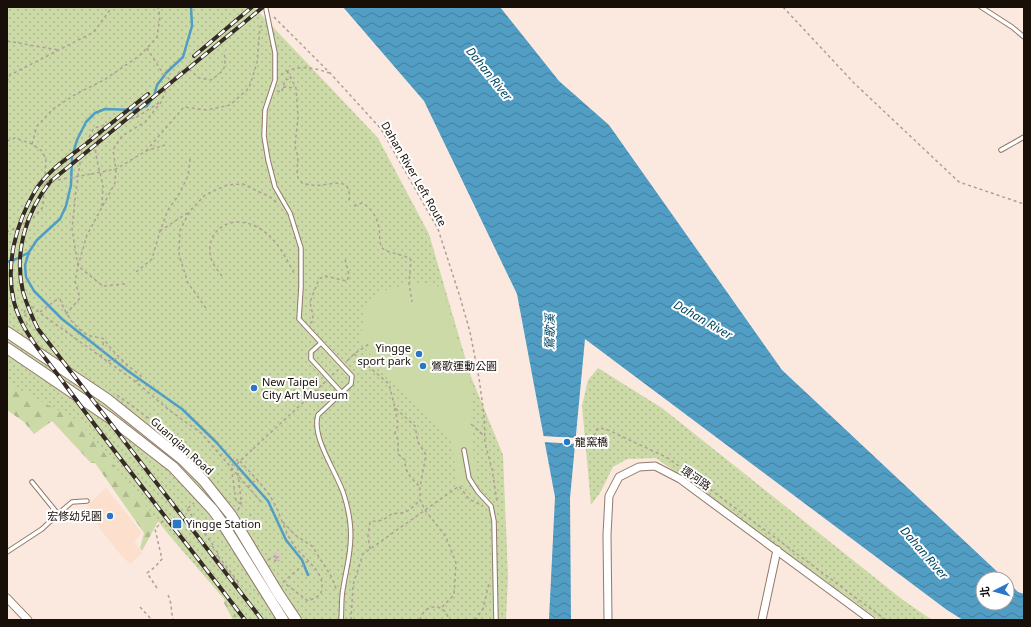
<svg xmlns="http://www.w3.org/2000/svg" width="1031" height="627" font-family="'Noto Sans','Noto Sans TC',sans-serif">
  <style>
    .built { fill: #fcdfcd }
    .forest { fill: url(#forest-firs) }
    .park { fill: url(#park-dots) }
    .garden { fill: #cbdaa7 }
    .water { fill: url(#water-waves) }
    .pier { fill: #fbe9df }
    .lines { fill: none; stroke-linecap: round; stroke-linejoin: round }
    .stream { stroke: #519dc4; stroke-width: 2.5 }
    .street-tunnel { stroke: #d9c8bf; stroke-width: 7; stroke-dasharray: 7 3.5; stroke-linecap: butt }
    .lane-casing { stroke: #937969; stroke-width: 5.5 }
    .street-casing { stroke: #937969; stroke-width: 9 }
    .secondary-casing { stroke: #937969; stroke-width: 12 }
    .path { stroke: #ae9f96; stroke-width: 1.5; stroke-dasharray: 3 3; stroke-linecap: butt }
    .lane { stroke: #fff; stroke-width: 3.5 }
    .street { stroke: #fff; stroke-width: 7 }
    .secondary { stroke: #fff; stroke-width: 10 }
    .rail-casing { stroke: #372c25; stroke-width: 4 }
    .rail { stroke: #fff; stroke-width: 2.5; stroke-dasharray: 8; stroke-linecap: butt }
    .path-bridge { stroke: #ae9f96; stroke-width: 1.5; stroke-dasharray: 3 3; stroke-linecap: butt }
    .poi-dot { fill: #2b77c7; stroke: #fff; stroke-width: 1.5 }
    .labels { text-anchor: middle; stroke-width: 4; stroke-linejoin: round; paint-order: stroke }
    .street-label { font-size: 11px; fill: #190f09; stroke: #fff }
    .poi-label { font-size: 11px; fill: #190f09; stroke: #fff; text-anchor: start }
    .water-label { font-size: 12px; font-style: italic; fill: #034761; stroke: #fff }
  </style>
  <defs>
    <pattern id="forest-firs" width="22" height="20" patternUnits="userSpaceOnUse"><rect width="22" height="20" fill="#cbdaa7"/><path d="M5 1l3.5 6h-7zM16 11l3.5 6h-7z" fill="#aeba8e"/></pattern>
    <pattern id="park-dots" width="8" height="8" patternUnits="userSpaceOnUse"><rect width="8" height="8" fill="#cbdaa7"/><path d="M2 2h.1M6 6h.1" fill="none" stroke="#aeba8e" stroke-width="1.8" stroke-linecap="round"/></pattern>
    <pattern id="water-waves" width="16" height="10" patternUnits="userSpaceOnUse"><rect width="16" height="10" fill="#519dc4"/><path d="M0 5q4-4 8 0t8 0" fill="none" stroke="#427e9d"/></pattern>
  </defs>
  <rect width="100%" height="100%" fill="#fbe9df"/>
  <polygon class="built" points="106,488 142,533 134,541 142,553 130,564 119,553 98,526 88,505"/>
  <g class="forest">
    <polygon points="7,379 90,427 160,518 142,551 140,548 144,533 95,463 91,463 52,421 34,434 24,422 7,410"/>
    <polygon points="225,600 240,620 233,620 224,603"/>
  </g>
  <g class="park">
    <polygon points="7,7 254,7 378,138 429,234 470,374 503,455 508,576 506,620 240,620 225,600 169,535 80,422 7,383"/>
    <polygon points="598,368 662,408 903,600 932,620 879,620 656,458 627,459 613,467 600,493 591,505 582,406 588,380"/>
  </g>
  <polygon class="garden" points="412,283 442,287 472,389 471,424 476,483 456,484 453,444 360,343 365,310 383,291"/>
  <polygon class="water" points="343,7 500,7 559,81 609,125 782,370 1005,579 983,579 983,603 1007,603 1007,581 1018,592 1024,594 1024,620 963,620 947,610 585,339 570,498 571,620 549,620 555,497 517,294 424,101"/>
  <polygon class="pier" points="542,436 578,438 577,444 543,442"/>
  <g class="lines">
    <g class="stream">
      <polyline points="191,7 192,26 183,57 167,72 157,85 154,96 147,106 134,110 105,109 95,113 86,122 77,140 72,157 71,185 66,206 60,219 37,240 29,252 25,265 26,277 34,291 62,319 128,371 182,409 216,442 268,501 286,540 302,560 308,575"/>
      <polyline points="7,262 16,259 28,253"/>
    </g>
    <polyline class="street-tunnel" points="274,555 275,555 279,561"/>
    <defs>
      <g id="lane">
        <polyline points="981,7 1012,27 1024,37"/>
        <path d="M266,9L275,53V80L265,110L264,136L268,160L275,187L290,213L301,248V287L299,319L352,376L351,384L318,415C311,438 338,474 344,495C349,511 352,531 350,547C349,561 345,575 343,589C341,599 342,610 341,620"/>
        <polyline points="1001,150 1024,137"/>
        <polyline points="321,343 311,352 311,359 342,393"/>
        <polyline points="464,450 469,478 478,492 491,506 494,521 496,620"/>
        <polyline points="32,482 58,514"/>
        <polyline points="7,552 42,529 58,514 72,502 87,501"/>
      </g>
      <g id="street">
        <polyline points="7,598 28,620"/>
        <polyline points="608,620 607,535 609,496 619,477 639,467 655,466 680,479 871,620"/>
        <polyline points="762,620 777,550"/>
      </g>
      <g id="secondary">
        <polyline points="7,332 107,399 182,459 204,481 231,515 278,593 296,620"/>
        <polyline points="7,348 110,418 173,467 213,510 221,521 283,620"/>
      </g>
    </defs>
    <use href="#lane" class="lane-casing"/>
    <use href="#street" class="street-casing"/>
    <use href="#secondary" class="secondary-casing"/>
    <g class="path">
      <polyline points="783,7 854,83 959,182 1024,204"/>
      <polyline points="274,17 331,74 381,129 438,229 460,297 470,332 479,378 484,415 485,443 492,469 497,502 496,503"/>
      <polyline points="7,41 58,50"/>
      <polyline points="147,48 160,69 171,81"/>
      <path d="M287,71L296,88L298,117L295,146L298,157L297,170L298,178L302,183C309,185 315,186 322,185C337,183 352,178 349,201"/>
      <path d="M281,75C296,64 313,67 329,73"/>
      <polyline points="7,82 10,75 94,32 112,7"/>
      <polyline points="283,87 295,88"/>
      <polyline points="277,91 282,92 285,80 292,78"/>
      <polyline points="7,141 15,138 32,144 42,151 46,159 43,207 31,220 7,232"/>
      <polyline points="32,144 37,126 53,109 76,94 104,80 139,56 147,48 157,37 160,17 158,7"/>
      <polyline points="146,151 184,107 207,110 230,105 249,88 257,63 260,27 263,25"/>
      <polyline points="91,174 116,169 146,151 165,145"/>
      <polyline points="102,206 103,185 97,161 95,146 104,126"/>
      <path d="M354,206L362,203C371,207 377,218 379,227C380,233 379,240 381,246C384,254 404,253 411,260L409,283L412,302"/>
      <polyline points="160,231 189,212"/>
      <polyline points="136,272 152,259 160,231 168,210 178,196 188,176 190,159"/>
      <path d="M222,276C219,272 214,266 212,261C202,233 229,213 255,226C275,235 285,256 295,275"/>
      <polyline points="125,284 103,286 78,266 72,229 76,190 82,150 94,128 137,117 160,102"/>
      <polyline points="206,308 188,283 179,255 180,230 190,211 205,195 227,185 243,184 272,198 277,203"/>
      <path d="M40,312L56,300L60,299C65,313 73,326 86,334C91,337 99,337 104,339C114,354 127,365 141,376L136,382"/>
      <path d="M66,314L80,298L75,281L78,266L87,235L115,183L116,169L113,150L122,136L145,122L162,101L167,85L180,71L190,70L199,78L211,80C226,69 226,69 224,51"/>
      <polyline points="310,323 312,322 313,316 310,302 319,279 325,276 347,281 349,275 345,259"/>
      <polyline points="23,331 30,319 23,314 29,305 136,382 169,410 201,433 263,504"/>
      <polyline points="354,354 389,384 395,408 415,426 418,442 426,455 420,487 420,500 425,510 446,537 456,563 454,595 441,608"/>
      <polyline points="101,357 104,339"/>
      <polyline points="108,361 119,358"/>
      <polyline points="347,361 354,354 369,344"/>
      <polyline points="332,375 338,370"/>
      <polyline points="117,395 173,436 188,451"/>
      <path d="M395,408L398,425L395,433L398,440V454L405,460C405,473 411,478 420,487"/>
      <polyline points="471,424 484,436"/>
      <polyline points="594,442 595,432 598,428 606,429 668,458 886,620"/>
      <polyline points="253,449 325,382"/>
      <polyline points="248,487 257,479"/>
      <path d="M241,504L236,501L231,466L238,459C249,471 261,483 270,496C280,511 284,533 296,548C305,559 324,572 322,588C322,596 314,598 308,601L283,582"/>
      <polyline points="188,508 194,503"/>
      <polyline points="187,509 213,545"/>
      <polyline points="238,510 241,504 241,500"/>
      <polyline points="250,515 251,516"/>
      <polyline points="283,522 295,535 312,546 331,576 337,591"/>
      <polyline points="212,546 219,554 216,556 239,586"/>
      <path d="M370,549L368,536L370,522L383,520L393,513C405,515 411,509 419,501"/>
      <polyline points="218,556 240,584"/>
      <polyline points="268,560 277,555 278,557 274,559 275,561 277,559 279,561"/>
      <polyline points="283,582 308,561"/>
      <polyline points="157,588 147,573 155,567 162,559 155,529 167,517 171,522"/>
      <path d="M168,595C172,603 171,612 173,620"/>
      <polyline points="140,607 152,620"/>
      <polyline points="351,620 353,585 363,554 459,486 469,499 483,506"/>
      <path d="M420,620C424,603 445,602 449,620"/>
      <polyline points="475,620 483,609 489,583"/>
    </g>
    <use href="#lane" class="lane"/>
    <use href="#street" class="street"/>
    <use href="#secondary" class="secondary"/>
    <defs>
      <g id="rail">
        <polyline points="194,56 252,7"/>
        <path d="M148,94C127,111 106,127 86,144C68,158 47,171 35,191C16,223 5,265 14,302C22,334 48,360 66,386C124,466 186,542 245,620"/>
        <path d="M262,620L38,329C32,317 27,305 23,292C14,253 25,214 50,182L263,7"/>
      </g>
    </defs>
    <use href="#rail" class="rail-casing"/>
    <use href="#rail" class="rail"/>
    <g class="path-bridge">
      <polyline points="46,182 91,174"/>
      <polyline points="241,500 237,464 253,449"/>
    </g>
  </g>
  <g class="poi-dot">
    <circle cx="419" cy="354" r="4"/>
    <circle cx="423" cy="366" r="4"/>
    <circle cx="254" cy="388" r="4"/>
    <circle cx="567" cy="442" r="4"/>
    <circle cx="110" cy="516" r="4"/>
    <rect x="172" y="519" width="10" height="10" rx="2"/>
  </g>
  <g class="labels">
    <g class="street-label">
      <text transform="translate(414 174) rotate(60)" y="4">Dahan River Left Route</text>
      <text transform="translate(182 446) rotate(42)" y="4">Guanqian Road</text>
      <text transform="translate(696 478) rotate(34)" y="4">環河路</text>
    </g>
    <g class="poi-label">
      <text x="411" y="352" text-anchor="end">Yingge<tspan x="411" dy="13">sport park</tspan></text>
      <text x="431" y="370">鶯歌運動公園</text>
      <text x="262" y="386">New Taipei<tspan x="262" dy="13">City Art Museum</tspan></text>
      <text x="575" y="446">龍窯橋</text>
      <text x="102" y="520" text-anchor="end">宏修幼兒園</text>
      <text x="186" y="528">Yingge Station</text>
    </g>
    <g class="water-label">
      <text transform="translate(489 74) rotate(51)" y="4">Dahan River</text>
      <text transform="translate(703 320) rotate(30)" y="4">Dahan River</text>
      <text transform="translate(550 332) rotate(-89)" y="4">鶯歌溪</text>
      <text transform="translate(924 553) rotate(49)" y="4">Dahan River</text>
    </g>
  </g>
  <rect width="1031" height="627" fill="none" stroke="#190f09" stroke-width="16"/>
  <g transform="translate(995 591) rotate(264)"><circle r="19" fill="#ffffff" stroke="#a39f9d"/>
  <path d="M0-3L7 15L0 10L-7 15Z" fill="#2b77c7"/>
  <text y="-6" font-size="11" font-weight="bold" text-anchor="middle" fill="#190f09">北</text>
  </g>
</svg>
